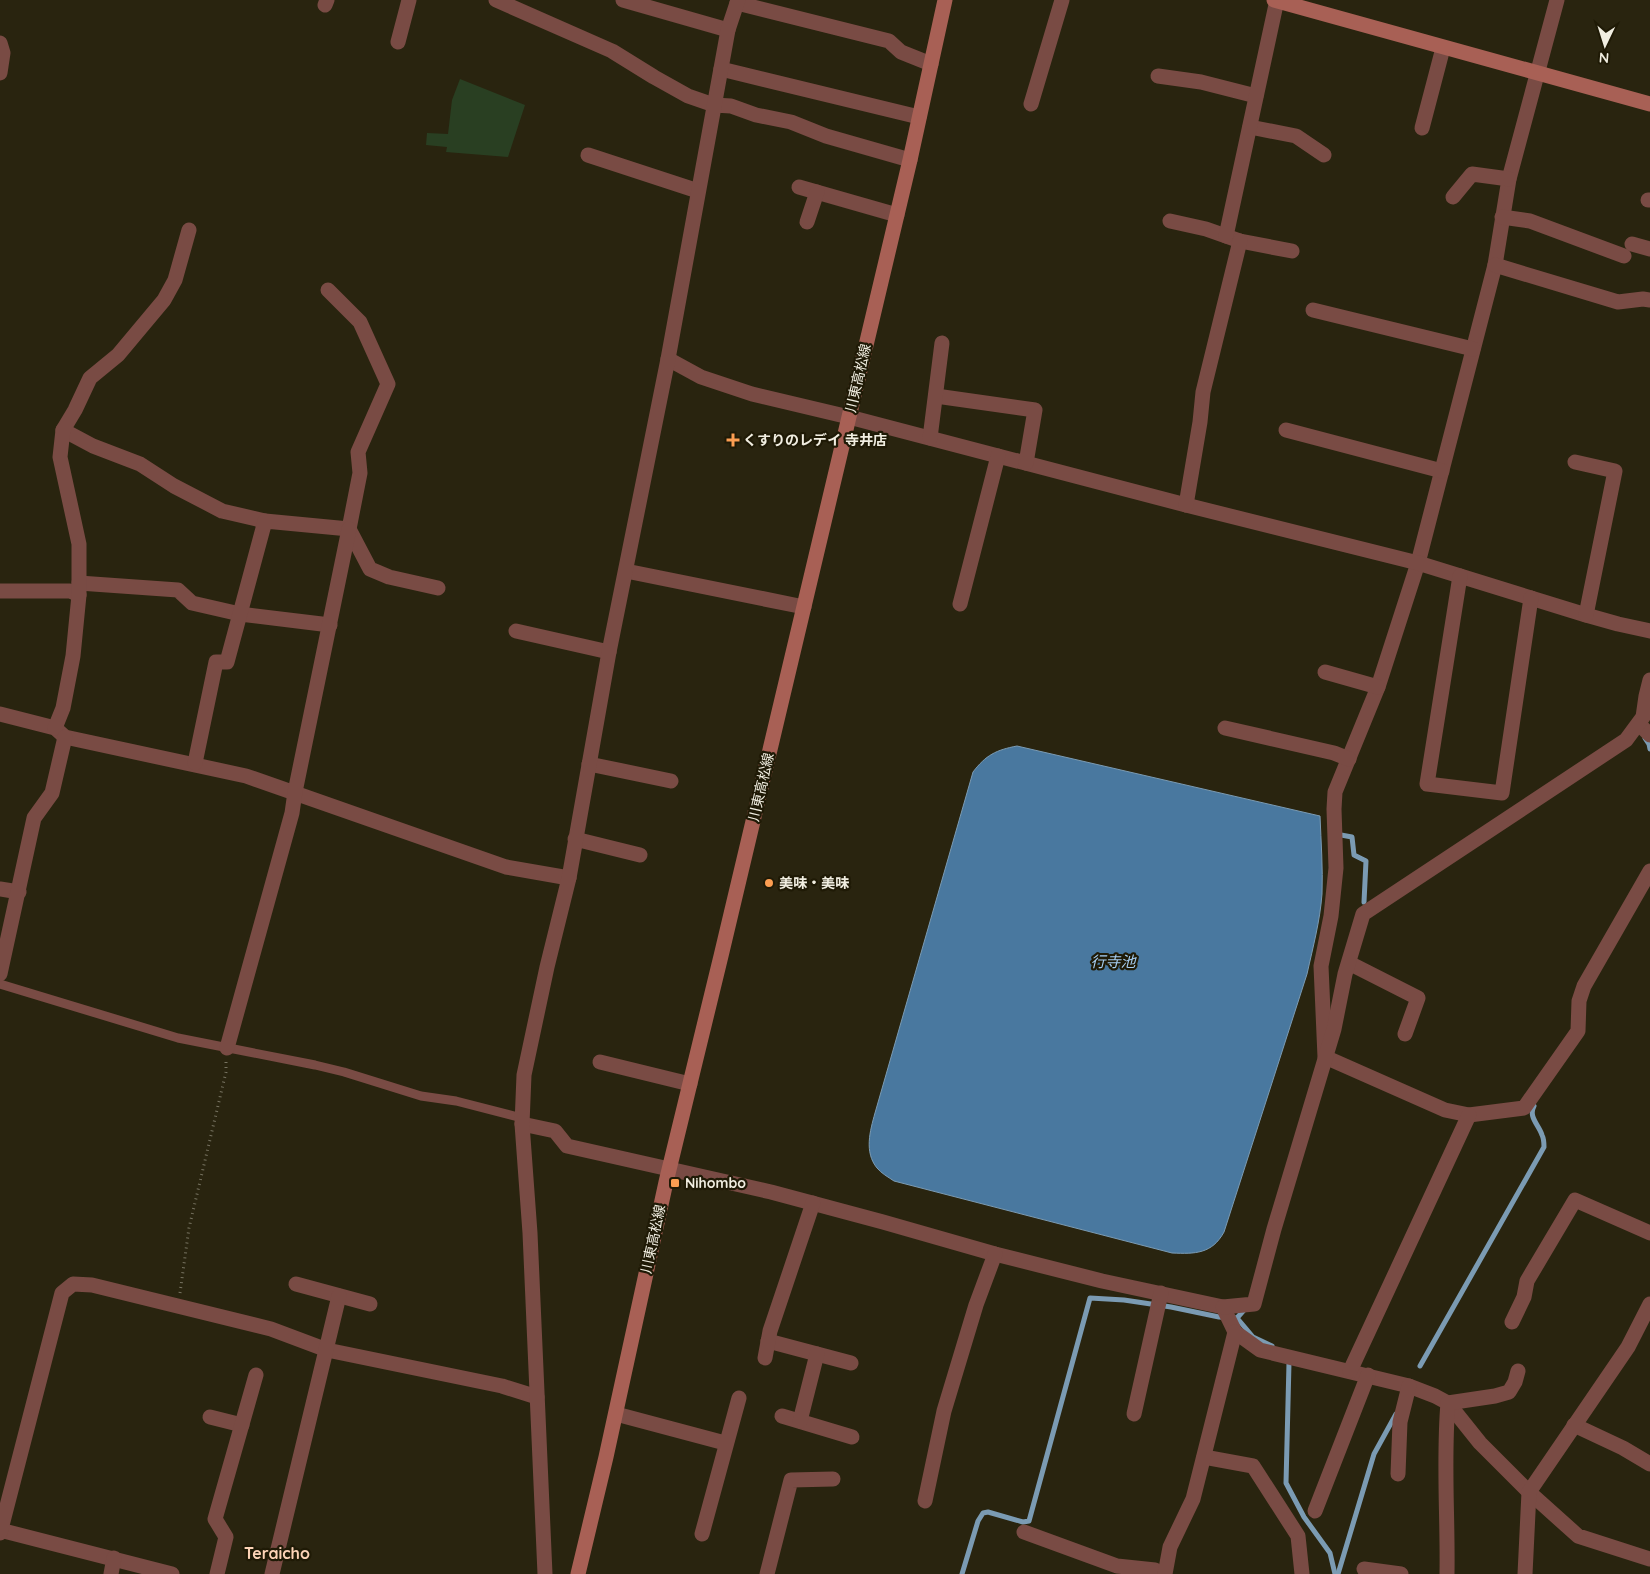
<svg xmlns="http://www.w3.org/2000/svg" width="1650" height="1574" font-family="Quicksand,'Noto Sans JP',sans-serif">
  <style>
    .green { fill: #293f22 }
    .water { fill: #49789f; stroke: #7b9bb3 }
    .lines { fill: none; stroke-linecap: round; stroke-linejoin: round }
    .stream { stroke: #7b9bb3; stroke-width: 5 }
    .path { stroke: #777361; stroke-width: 3; stroke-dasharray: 1 4; stroke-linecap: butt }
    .lane { stroke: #794b44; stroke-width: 9 }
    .street { stroke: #794b44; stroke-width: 15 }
    .secondary { stroke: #a86055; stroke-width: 15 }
    .poi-dot { fill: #fc9e52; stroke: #1f1a06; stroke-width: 2 }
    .labels { text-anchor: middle; stroke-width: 4.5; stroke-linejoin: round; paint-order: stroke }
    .street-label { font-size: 14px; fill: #f1eee1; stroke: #1f1a06 }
    .poi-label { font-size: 14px; font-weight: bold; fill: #f1eee1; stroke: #1f1a06; text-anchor: start }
    .water-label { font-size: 15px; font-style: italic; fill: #a6cef2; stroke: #1f1a06 }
    .quarter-label { font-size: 16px; font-weight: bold; fill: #fcd3b6; stroke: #1f1a06 }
  </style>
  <rect width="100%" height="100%" fill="#29240f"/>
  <polygon class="green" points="460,79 525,105 508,157 446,152 447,147 426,145 427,133 448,134 452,100"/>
  <path class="water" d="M1017,746L1320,816C1321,842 1323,868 1322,894C1320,921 1313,947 1307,974L1224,1232C1212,1254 1195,1254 1172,1253L894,1181C888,1177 881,1173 877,1168C864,1152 870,1131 875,1113L973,772C986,755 996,750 1017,746Z"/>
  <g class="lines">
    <g class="stream">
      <polyline points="1645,738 1649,744 1650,749"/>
      <polyline points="1341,835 1352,837 1354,855 1366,861 1364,902"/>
      <polyline points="1244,1310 1237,1318 1253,1337 1272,1346"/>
      <polyline points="1289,1363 1286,1483 1304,1517 1330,1553 1335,1574"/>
      <path d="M1420,1366L1544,1147C1544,1144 1544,1139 1542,1135C1539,1125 1528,1117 1534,1106"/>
      <polyline points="962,1574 978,1521 983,1513 988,1512 1023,1522 1029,1521 1090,1298 1124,1300 1171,1307 1219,1317 1237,1318"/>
      <polyline points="1338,1574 1374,1454 1396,1414"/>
    </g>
    <polyline class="path" points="180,1293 189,1228 226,1072 226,1061"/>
    <polyline class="lane" points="0,984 178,1038 315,1065 344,1072 421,1096 456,1101 522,1118"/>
    <g class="street">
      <polyline points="496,0 612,51 654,77 688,96 714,105 731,106 756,115 791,122 826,136 910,160"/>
      <polyline points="623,0 728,30"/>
      <polyline points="1557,0 1509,179 1495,265 1418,563 1378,687 1335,792 1334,809 1336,868 1331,916 1321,966 1325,1057 1445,1110 1469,1115 1524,1108 1578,1031 1579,1001 1584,986 1650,871"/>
      <polyline points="737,3 889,41 901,52 931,64"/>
      <polyline points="325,5 327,0"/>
      <polyline points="398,42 409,0"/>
      <polyline points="0,43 3,53 0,73"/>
      <polyline points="721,69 919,117"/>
      <polyline points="1158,76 1201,82 1256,96"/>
      <polyline points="1031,104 1062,0"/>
      <polyline points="1250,127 1296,136 1324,155"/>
      <polyline points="1422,128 1443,48"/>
      <polyline points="588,155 698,191"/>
      <polyline points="799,187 897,215"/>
      <polyline points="1453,197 1472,174 1509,179"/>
      <polyline points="1648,200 1650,200"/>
      <polyline points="1502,217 1530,221 1624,256"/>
      <polyline points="1170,221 1206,229 1240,241 1292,251"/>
      <polyline points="807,222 817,192"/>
      <polyline points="1226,236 1277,0"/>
      <polyline points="1632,244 1650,249"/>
      <polyline points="1495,265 1618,302 1643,299 1650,300"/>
      <polyline points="1313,310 1473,349"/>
      <polyline points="668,359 701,377 752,394 849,417 1186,505 1418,563 1586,615 1618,624 1650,631"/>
      <polyline points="936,396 1035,410 1026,463"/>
      <polyline points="63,430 93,446 140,464 174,486 222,511 265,521"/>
      <polyline points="1286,430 1442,471"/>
      <polyline points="930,438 942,343"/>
      <polyline points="1575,462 1615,471 1586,615"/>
      <polyline points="1186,505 1200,422 1203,392 1240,241"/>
      <polyline points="349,529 370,569 389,577 438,588"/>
      <polyline points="626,571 804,607"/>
      <polyline points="1460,576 1427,784 1502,793 1531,598"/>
      <polyline points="79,583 178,590 192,603 240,614 330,625"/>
      <polyline points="0,591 70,591 79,595"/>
      <polyline points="960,604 998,456"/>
      <polyline points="516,631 609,652"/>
      <polyline points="1325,672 1378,687"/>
      <polyline points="0,714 55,728 65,737 246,776 506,867 569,878"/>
      <polyline points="1639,724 1650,735"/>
      <polyline points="55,728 63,708 73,656 79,595 79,544 60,457 63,430 75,410 90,378 118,355 164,300 175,280 189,230"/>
      <polyline points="1225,728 1334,753 1349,759"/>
      <polyline points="195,763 216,662 227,662 265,521 349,529 360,473 358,452 388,384 360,322 328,290"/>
      <polyline points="589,764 671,781"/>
      <polyline points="575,839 640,855"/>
      <polyline points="0,889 19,892"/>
      <polyline points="1349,963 1418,998 1405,1034"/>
      <polyline points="0,974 34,818 52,793 65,737"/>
      <polyline points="227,1048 292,813 295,792 349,529"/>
      <polyline points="600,1062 690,1084"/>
      <polyline points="522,1124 555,1131 567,1146 771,1192 883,1222 995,1254 1102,1281 1223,1307 1235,1332 1260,1350 1409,1386 1435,1396 1448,1403 1480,1443 1529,1492 1578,1536 1650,1559"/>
      <polyline points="296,1284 370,1304"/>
      <polyline points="1223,1307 1254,1304 1274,1229 1334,1029 1345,974 1363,914 1626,740 1643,717 1646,696 1650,680"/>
      <polyline points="1512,1322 1524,1297 1527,1281 1575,1200 1650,1233"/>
      <polyline points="768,1341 851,1363"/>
      <polyline points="765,1358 770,1331 813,1203"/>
      <polyline points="1350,1371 1469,1115"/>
      <polyline points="616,1414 725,1443"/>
      <polyline points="1134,1414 1161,1293"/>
      <polyline points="782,1416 852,1437"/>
      <polyline points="210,1417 242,1425"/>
      <polyline points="800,1421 817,1354"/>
      <polyline points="1574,1425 1623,1448 1650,1464"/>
      <polyline points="1204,1457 1253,1466 1298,1536 1302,1574"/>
      <polyline points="1398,1474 1400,1422 1409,1386"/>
      <polyline points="925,1501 944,1411 976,1305 995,1254"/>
      <polyline points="1315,1511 1368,1375"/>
      <polyline points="0,1530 172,1574"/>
      <polyline points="1024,1532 1117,1566 1155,1570 1161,1574"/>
      <polyline points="0,1533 62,1293 73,1284 92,1285 271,1329 327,1350 502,1386 537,1397"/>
      <polyline points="702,1534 739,1398"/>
      <polyline points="1364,1569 1401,1574"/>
      <polyline points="111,1574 114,1558"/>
      <polyline points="217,1574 226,1537 215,1519 256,1375"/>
      <polyline points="272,1574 339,1296"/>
      <polyline points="545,1574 530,1233 522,1124 524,1075 547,967 569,878 609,652 668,359 728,30 738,0"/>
      <polyline points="767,1574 791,1480 833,1479"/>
      <polyline points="1165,1574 1170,1547 1193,1499 1235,1332"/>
      <path d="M1447,1574C1448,1517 1443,1460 1448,1403L1495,1396L1509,1392L1515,1382L1518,1371"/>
      <polyline points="1525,1574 1529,1492 1628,1347 1650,1304"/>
    </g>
    <g class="secondary">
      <polyline points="1274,0 1650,104"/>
      <polyline points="578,1574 606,1457 666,1182 721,956 910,160 945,0"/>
    </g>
  </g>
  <g class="poi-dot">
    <path d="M730.5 432.5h5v5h5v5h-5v5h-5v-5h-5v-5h5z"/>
    <circle cx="769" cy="883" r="5"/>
    <rect x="670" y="1178" width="10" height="10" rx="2.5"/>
  </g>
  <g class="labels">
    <g class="street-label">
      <text transform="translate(858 378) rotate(-77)" y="5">川東高松線</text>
      <text transform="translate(761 787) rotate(-77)" y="5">川東高松線</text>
      <text transform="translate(653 1239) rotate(-78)" y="5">川東高松線</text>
    </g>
    <g class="poi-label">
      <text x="743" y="445">くすりのレデイ 寺井店</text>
      <text x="779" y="888">美味・美味</text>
      <text x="685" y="1188">Nihombo</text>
    </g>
    <g class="water-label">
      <text x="1113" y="967">行寺池</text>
    </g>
    <g class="quarter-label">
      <text x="277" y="1559">Teraicho</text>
    </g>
  </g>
  <g transform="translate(1605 45) rotate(184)" stroke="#1f1a06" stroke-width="4" paint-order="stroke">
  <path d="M0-4L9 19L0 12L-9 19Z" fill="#f1eee1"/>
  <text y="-8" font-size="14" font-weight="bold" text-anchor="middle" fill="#f1eee1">N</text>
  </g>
</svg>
